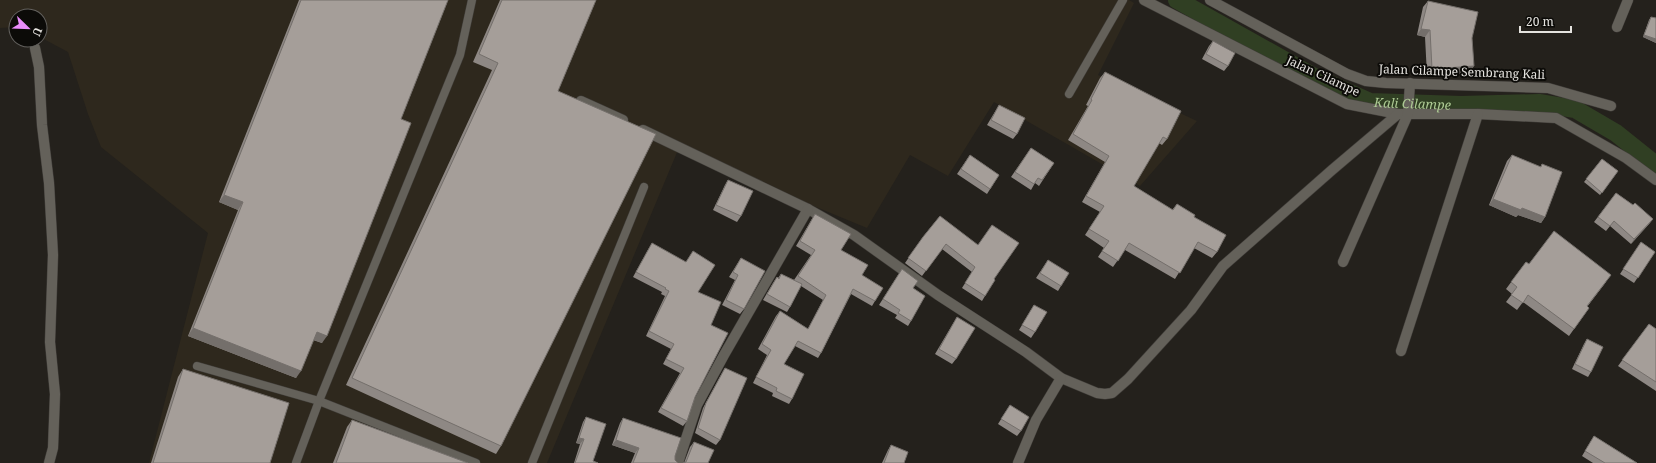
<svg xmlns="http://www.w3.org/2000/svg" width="1656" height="463" font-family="'Noto Serif',serif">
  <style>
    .built { fill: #2e281d }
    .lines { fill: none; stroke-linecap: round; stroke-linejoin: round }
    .canal { stroke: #303f23; stroke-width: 18 }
    .lane-casing { stroke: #413e3a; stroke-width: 9 }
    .street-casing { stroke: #413e3a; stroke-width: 11 }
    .lane { stroke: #64615a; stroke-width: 8 }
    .street { stroke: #64615a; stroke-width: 10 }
    .wall { fill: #8e8884 }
    .shaded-wall { fill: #746f6b }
    .building { fill: #a59e99; stroke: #746f6b }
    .labels { text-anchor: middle; stroke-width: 4; stroke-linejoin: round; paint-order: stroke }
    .street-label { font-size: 12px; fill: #e5e3df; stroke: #0c0b08 }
    .water-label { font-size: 13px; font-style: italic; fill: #acc993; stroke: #0c0b08 }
  </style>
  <rect width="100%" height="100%" fill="#24211c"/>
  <polygon class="built" points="0,0 1129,0 1134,3 1098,75 1197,121 1140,186 994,102 948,176 910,155 867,228 678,150 547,463 149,463 208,233 101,147 88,114 68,52 40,37 40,16 16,16 16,27 0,28"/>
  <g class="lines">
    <path class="canal" id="s1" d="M1177,0L1318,79L1370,102L1461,105L1539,103L1575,109L1616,133L1656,165"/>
    <defs>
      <g id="lane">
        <polyline points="1069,94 1123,0"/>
        <polyline points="197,366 319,401 476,463"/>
        <polyline points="296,463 319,401 460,55 472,0"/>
        <polyline points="532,463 644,187"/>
      </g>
      <g id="street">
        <polyline points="1144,0 1347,104 1398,114 1478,114 1556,118 1626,158 1656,180"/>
        <polyline points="1210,0 1347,74 1366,81 1386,83 1548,88 1611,106"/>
        <polyline points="1617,27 1628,0"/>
        <polyline points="35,48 39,67 42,125 49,183 53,255 50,342 55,394 53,448 49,463"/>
        <polyline points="581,101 623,120"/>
        <polyline points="643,130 808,209 854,235 938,295 1026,352 1061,378 1097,393 1105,394 1112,393 1128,379 1191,310 1223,266 1332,170 1398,114"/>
        <polyline points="1343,262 1408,114 1410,83"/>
        <polyline points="1401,351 1478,114"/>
        <polyline points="678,463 697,405 724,355 808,209"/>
        <polyline points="1018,463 1036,420 1061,378"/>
      </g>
    </defs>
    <use href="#lane" class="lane-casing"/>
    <use href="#street" class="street-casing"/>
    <use href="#lane" class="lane"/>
    <use href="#street" class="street"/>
  </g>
  <g class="wall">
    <polygon points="299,0 448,0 401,119 322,343 313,340 296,378 188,336 238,210 219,202"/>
    <polygon points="500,0 596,0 558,91 501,446 496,454 346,385 492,70 473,62"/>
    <polygon points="1428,1 1472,38 1469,73 1427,75 1425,37 1417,35 1423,7"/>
    <polygon points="1651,17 1656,18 1656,43 1643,37 1649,20"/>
    <polygon points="1213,41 1228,66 1224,71 1202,59 1209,46"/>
    <polygon points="1105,72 1167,139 1162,145 1159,143 1134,186 1172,210 1177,204 1194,217 1217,252 1212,258 1194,248 1175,279 1125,250 1113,267 1098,257 1104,248 1085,235 1100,212 1082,202 1105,162 1068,140 1088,106 1086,105 1100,78"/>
    <polygon points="999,105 1017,134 1013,139 987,125"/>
    <polygon points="1031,148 1054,163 1039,186 1035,183 1031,190 1011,177"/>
    <polygon points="970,155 999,175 987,194 957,174"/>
    <polygon points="1512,155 1540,167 1542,164 1545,217 1541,223 1518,215 1516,217 1489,205 1507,161"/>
    <polygon points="1602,159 1618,171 1600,195 1584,182"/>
    <polygon points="728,180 741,216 737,222 713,210 725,185"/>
    <polygon points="1616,193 1633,205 1653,219 1649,224 1631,244 1610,226 1606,231 1594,222"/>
    <polygon points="815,214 841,250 862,275 875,301 872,306 851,294 821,353 818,358 795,346 784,364 792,399 789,404 772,396 773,393 753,383 767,355 758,349 776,316 780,311 808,329 823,300 801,286 790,307 787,312 763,300 773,283 777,277 778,278 781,274 794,280 811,255 796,246 812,219"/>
    <polygon points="940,216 994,279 985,296 982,301 962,288 972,272 942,249 922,276 905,263 923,237"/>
    <polygon points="1641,242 1655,252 1634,283 1620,274"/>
    <polygon points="652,243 698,292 711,325 695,397 687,421 683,426 658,412 680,373 663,364 671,349 646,336 665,296 661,294 662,292 633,277 649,248"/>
    <polygon points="741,258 744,309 740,314 722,305 735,280 729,277"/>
    <polygon points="1048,260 1061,286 1058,291 1036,278"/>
    <polygon points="1526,262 1529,264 1606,282 1587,307 1589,308 1569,336 1523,302 1517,310 1506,302 1512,294 1506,289"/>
    <polygon points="902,269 913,289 911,321 908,326 895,318 897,315 879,305"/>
    <polygon points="1034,305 1035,332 1031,338 1019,330"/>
    <polygon points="957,317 956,359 952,364 935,354"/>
    <polygon points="1649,324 1656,329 1656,391 1618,366"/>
    <polygon points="1587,339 1591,372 1588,377 1572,369 1584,344"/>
    <polygon points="725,368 720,440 716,445 695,433 703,408 722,373"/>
    <polygon points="183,369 270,463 151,463 178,377"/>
    <polygon points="1010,405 1021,431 1017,436 998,424"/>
    <polygon points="586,417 593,461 598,463 574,463 580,444 576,443 583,422"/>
    <polygon points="623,418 675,456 675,460 678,463 631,463 635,453 612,445 620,423"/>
    <polygon points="352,420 468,463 333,463 347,427"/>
    <polygon points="1594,436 1637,463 1593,463 1582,456"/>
    <polygon points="694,442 708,463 684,463 690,447"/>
    <polygon points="891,445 904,463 882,463 888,450"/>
  </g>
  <g class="shaded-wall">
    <polygon points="1421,29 1430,30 1425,37 1417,35"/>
    <polygon points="1644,35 1656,39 1656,43 1643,37"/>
    <polygon points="1474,66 1469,73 1427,75 1432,69"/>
    <polygon points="224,195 243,202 238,210 219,202"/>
    <polygon points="1493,199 1522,208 1545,217 1541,223 1518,215 1516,217 1489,205"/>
    <polygon points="1653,219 1649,224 1631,244 1634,239"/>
    <polygon points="193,328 301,371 296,378 188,336"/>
    <polygon points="317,332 327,336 322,343 311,339"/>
    <polygon points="579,438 584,439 580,444 576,443"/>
    <polygon points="616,440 639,448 635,453 612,445"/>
  </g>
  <g class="building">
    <polygon points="301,0 448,0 401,119 411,123 327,336 317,332 301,371 193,328 243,202 224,195"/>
    <polygon points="502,0 596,0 558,91 656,134 501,446 352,378 498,63 479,54"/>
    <polygon points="1428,1 1478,12 1472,38 1474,66 1432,69 1430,30 1421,29"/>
    <polygon points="1651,17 1656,18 1656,39 1644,35"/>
    <polygon points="1213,41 1235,53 1228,66 1206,54"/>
    <polygon points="1105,72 1181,111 1167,139 1163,137 1134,186 1173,210 1177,204 1195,215 1194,217 1226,235 1217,252 1198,242 1180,273 1129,243 1118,261 1102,251 1109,241 1089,229 1104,206 1086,196 1109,156 1073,134 1092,100 1091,99"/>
    <polygon points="999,105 1025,118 1017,134 991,120"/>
    <polygon points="1031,148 1054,163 1042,180 1038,178 1034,184 1015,172"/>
    <polygon points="970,155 999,175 990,189 961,169"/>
    <polygon points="1512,155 1541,167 1542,164 1562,172 1545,217 1522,208 1521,210 1493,199"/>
    <polygon points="1602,159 1618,171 1602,193 1586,179"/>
    <polygon points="728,180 753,191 741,216 716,205"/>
    <polygon points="1616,193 1633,205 1635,203 1653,219 1634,239 1614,221 1610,226 1598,217"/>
    <polygon points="815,214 851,234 841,250 868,265 862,275 883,288 875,301 853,289 821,353 798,341 784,364 804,374 792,399 776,391 777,388 756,377 771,350 762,344 780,311 808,329 826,295 798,276 815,250 800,241"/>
    <polygon points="940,216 978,245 992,225 1019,243 994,279 995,280 985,296 965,283 975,267 946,244 926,271 908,258 923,237"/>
    <polygon points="1554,231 1611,275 1587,306 1589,308 1574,329 1528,295 1523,303 1511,295 1517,287 1511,282 1526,262 1529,264"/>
    <polygon points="1641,242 1655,252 1638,278 1623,269"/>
    <polygon points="652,243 686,262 693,251 715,265 698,292 721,302 711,325 728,333 695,397 687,421 661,408 684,368 666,359 674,344 649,331 669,291 665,289 666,288 636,272"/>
    <polygon points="741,258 765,271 744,309 726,300 738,275 733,272"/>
    <polygon points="1048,260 1069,273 1061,286 1040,273"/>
    <polygon points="902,269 918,281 913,288 925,296 911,321 898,313 900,310 883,299"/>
    <polygon points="781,274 802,284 790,307 767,294 777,277 779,279"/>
    <polygon points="1034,305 1047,312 1035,332 1022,325"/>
    <polygon points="957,317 975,328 956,359 939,349"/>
    <polygon points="1649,324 1656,329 1656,382 1622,360"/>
    <polygon points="1587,339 1603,347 1591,372 1575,364"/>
    <polygon points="725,368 747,378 720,440 698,428 706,403"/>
    <polygon points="183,369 289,403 270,463 153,463"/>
    <polygon points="1010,405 1029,417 1021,431 1001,419"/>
    <polygon points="586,417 606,424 593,461 598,463 575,463 584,439 579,438"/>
    <polygon points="623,418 681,438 675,456 675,460 678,463 633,463 639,448 616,440"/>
    <polygon points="352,420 468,463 336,463"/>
    <polygon points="1594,436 1637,463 1605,463 1585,451"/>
    <polygon points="694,442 714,450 708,463 683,463 686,462"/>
    <polygon points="891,445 908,452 904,463 884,463"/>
  </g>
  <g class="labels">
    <g class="street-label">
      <text transform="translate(1462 72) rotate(2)" y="4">Jalan Cilampe Sembrang Kali</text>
      <text transform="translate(1323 76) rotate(25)" y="4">Jalan Cilampe</text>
    </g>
    <g class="water-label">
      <text dy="5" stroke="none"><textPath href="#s1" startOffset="261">Kali Cilampe</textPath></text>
    </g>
  </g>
  <g transform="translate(28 28) rotate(113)"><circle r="19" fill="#0c0b08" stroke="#63615e"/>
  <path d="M0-3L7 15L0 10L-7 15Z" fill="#ea8dfc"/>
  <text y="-6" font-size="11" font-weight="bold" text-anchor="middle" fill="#e5e3df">U</text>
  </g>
  <path d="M1520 26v6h51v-6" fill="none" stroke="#e5e3df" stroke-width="2"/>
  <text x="1526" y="26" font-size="12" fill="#e5e3df" stroke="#0c0b08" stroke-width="3" paint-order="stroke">20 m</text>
</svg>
